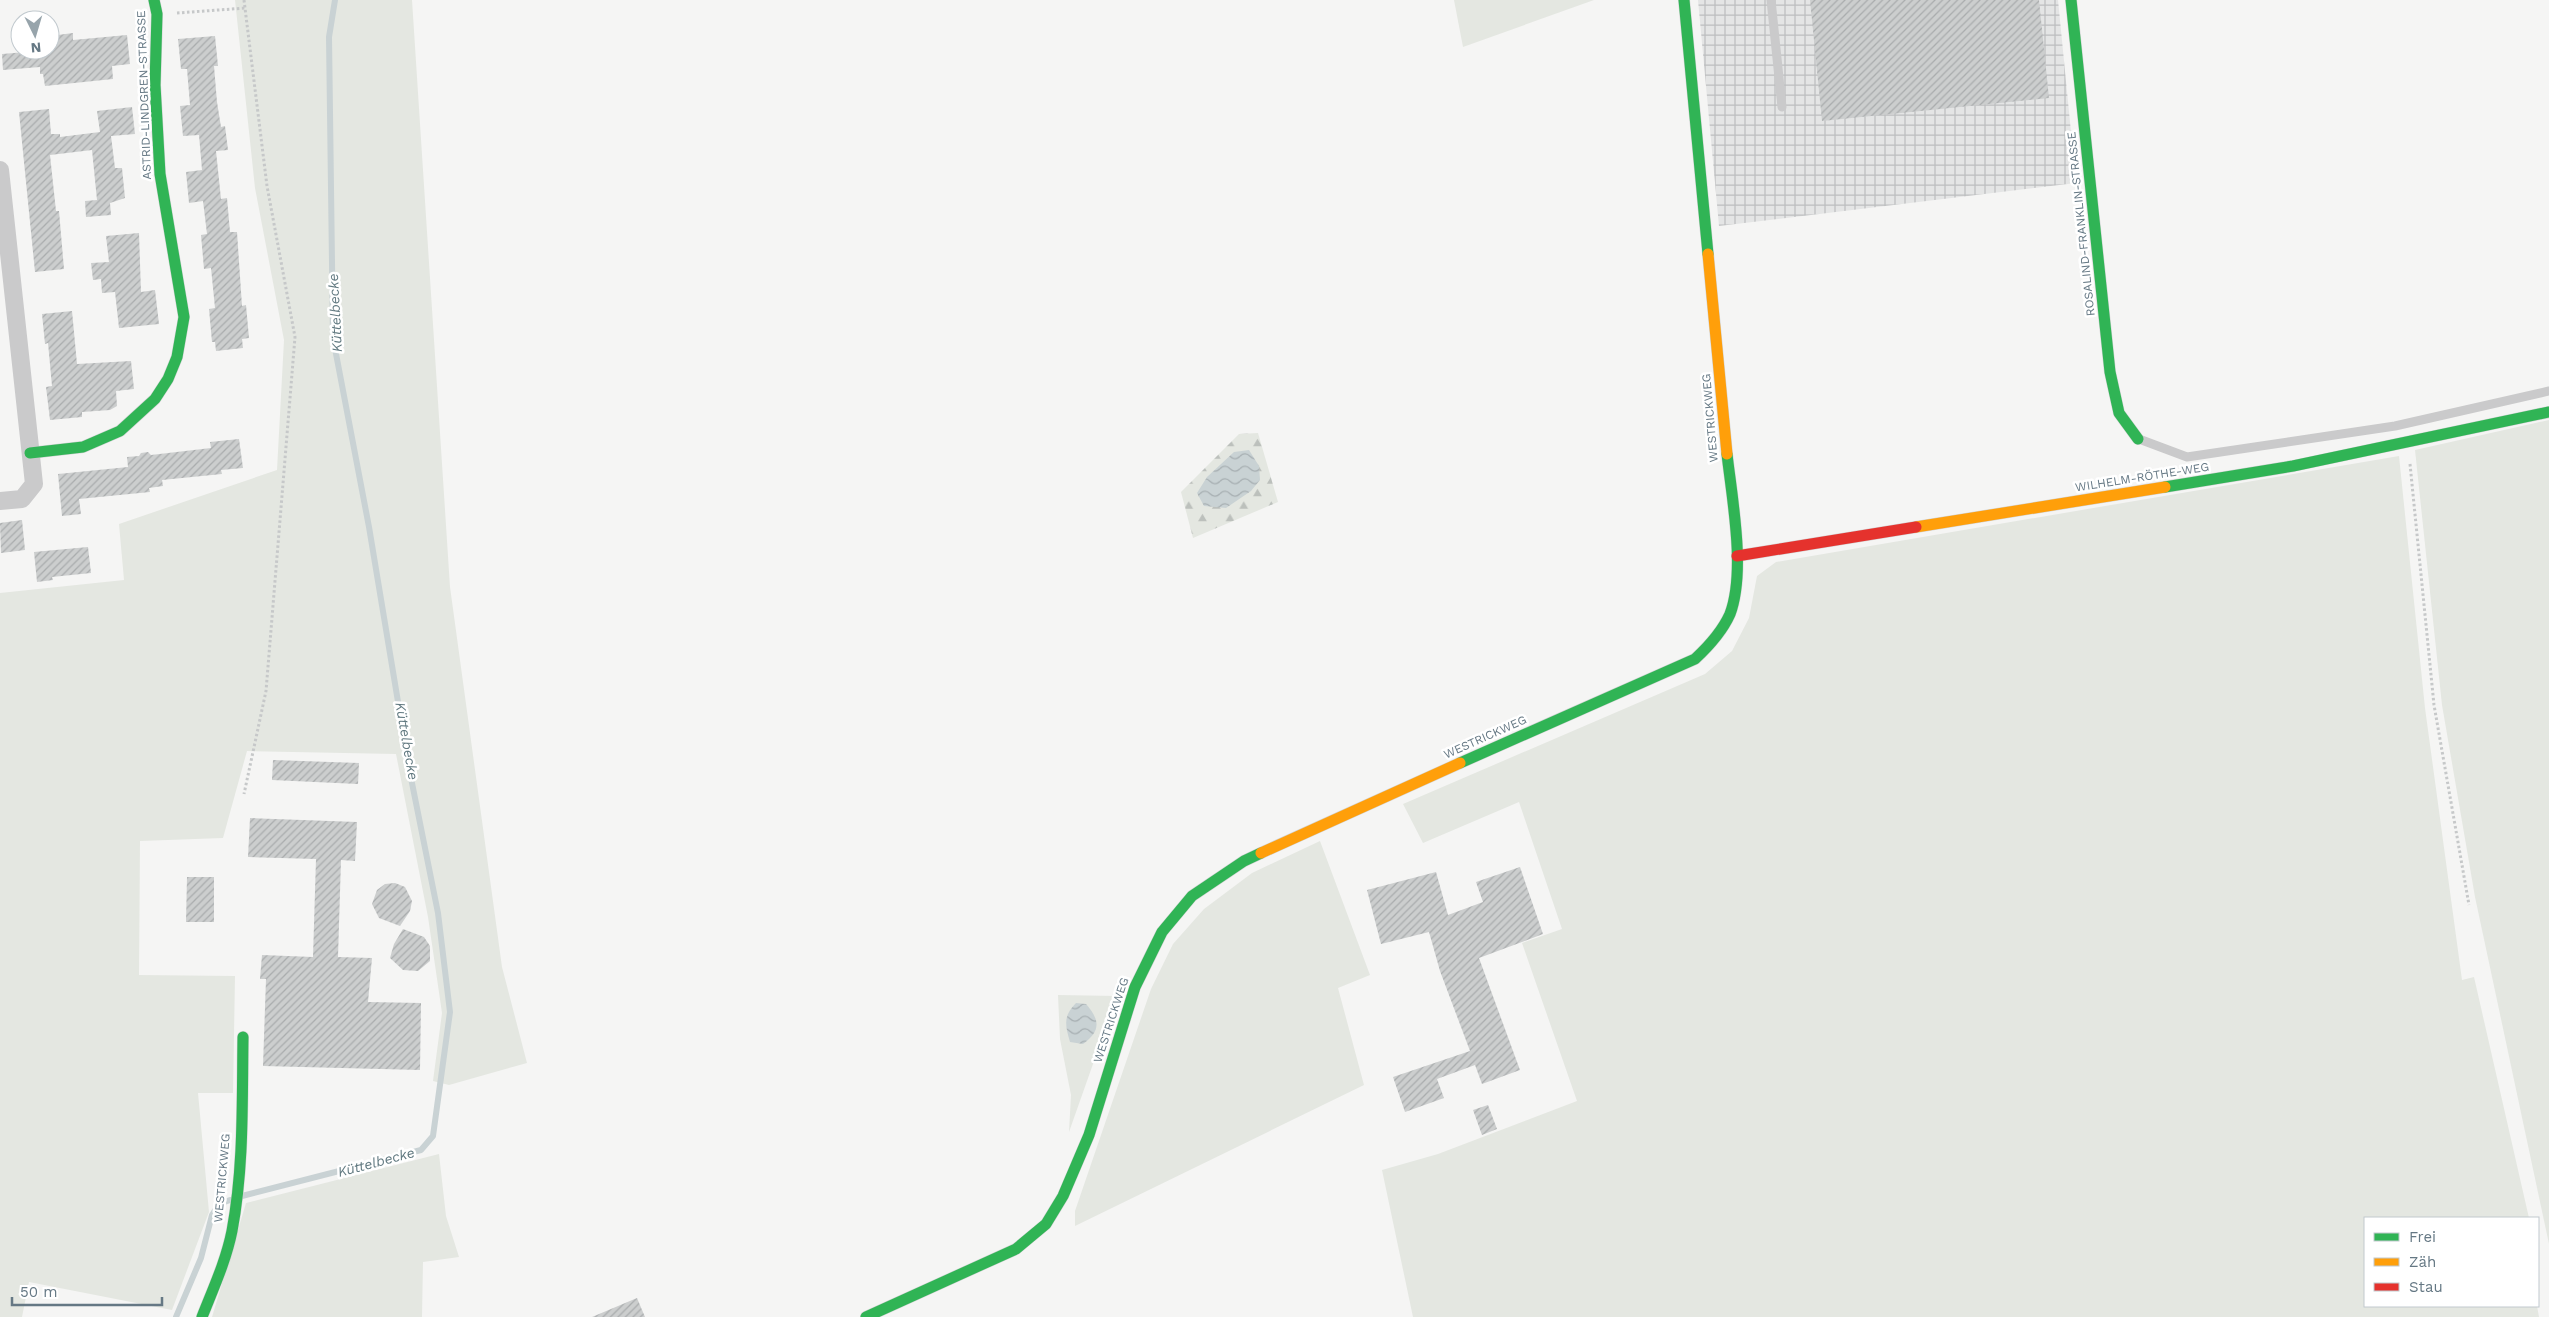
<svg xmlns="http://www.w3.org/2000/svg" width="2549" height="1317" font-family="'Work Sans',sans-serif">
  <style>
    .industrial { fill: url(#industrial-grid) }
    .grass { fill: #e4e7e1 }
    .forest { fill: url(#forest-firs) }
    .water { fill: url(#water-waves) }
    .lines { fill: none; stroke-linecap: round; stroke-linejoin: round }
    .stream { stroke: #c9d2d4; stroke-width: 6 }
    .building { fill: url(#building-hatch) }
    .fast-casing { stroke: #d2d3d4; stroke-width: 12 }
    .slow-casing { stroke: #d2d3d4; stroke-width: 12 }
    .jam-casing { stroke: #d2d3d4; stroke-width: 12 }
    .path { stroke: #c6c8c9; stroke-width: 3; stroke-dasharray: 2.5 2.5; stroke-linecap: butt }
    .lane { stroke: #cacacb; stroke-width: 9 }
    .street { stroke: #cacacb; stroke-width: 18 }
    .fast { stroke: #30b455; stroke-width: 11 }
    .slow { stroke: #ff9f0a; stroke-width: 11 }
    .jam { stroke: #e5322d; stroke-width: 11 }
    .labels { text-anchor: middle; stroke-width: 5; stroke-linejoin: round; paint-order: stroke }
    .street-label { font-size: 12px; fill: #657884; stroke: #fff }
    .water-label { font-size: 14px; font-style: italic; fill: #617980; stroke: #fff }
  </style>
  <defs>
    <pattern id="industrial-grid" width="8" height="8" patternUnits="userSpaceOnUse" patternTransform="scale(1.25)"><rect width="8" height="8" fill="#e4e5e5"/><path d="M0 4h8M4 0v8" fill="none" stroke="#bcbebf"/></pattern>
    <pattern id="forest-firs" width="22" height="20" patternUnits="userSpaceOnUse" patternTransform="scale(1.25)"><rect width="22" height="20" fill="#e4e7e1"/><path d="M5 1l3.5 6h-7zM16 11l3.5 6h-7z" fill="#bcc0bc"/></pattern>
    <pattern id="water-waves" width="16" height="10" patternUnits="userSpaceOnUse" patternTransform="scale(1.25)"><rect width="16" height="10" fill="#c9d2d4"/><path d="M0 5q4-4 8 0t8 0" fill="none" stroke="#a7afb2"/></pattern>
    <pattern id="building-hatch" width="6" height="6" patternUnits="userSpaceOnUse" patternTransform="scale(1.25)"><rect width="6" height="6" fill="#cccece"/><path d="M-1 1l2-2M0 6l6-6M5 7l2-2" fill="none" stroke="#a9acad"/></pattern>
  </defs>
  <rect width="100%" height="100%" fill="#f5f5f4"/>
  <polygon class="industrial" points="1698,0 2058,0 2076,183 1719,226"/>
  <g class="grass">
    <polygon points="235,0 412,0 450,587 502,967 527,1063 449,1085 433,1081 442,1013 428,917 396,754 247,751 223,838 140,841 139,975 235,976 233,1093 198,1093 209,1212 172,1310 29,1282 22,1317 0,1317 0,593 124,580 119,524 277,470 284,340 255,188"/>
    <polygon points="1454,0 1594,0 1463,47"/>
    <polygon points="2549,420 2549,1244 2475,897 2442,705 2415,450"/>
    <polygon points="2399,456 2425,708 2462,980 2474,977 2529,1218 2365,1218 2365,1306 2537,1306 2539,1317 1413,1317 1382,1170 1438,1154 1577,1101 1522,943 1562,929 1519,802 1423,843 1403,804 1705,674 1732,651 1749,618 1757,576 1776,562"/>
    <polygon points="1320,841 1370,975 1338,988 1364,1085 1075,1226 1075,1211 1151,989 1173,944 1204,909 1252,873"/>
    <polygon points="1058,995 1117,996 1069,1132 1071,1095 1060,1039"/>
    <polygon points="439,1154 446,1216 459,1257 423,1262 422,1317 212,1317 246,1203"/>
  </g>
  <polygon class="forest" points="1258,433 1278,502 1193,538 1181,492 1239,434"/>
  <g class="water">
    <polygon points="1249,450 1259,466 1260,480 1251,491 1226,508 1204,506 1197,493 1207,477 1234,452"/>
    <path d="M1076,1003L1086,1004C1100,1020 1101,1031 1083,1044L1070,1042C1065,1025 1063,1016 1076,1003Z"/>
  </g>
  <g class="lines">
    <g class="stream">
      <polyline points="242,1196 421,1150 433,1136 450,1012 438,913 409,768 369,527 333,338 329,37 335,0"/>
      <polyline points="176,1317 201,1258 212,1215 219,1204 230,1200"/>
    </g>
  </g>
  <g class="building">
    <polygon points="1810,0 2039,0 2049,98 1822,121"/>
    <polygon points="73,33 73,40 127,35 130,64 112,66 113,79 45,86 43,74 40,74 40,67 3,70 2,54 50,50 50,36"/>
    <polygon points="215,36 218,66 214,66 217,102 221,127 225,126 228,150 216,151 221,199 227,198 230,232 237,232 242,306 246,305 249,338 242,339 243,348 216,351 215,342 212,342 209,309 215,308 211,268 204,269 201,235 207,234 203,201 189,203 186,172 202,170 199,135 183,136 180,106 190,105 187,69 181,69 178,39"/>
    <polygon points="132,107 135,134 111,136 115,168 122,168 125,198 110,203 111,215 86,217 85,201 97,200 92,150 50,155 56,211 59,211 64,269 35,272 19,112 49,109 51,134 60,134 60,137 100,132 97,111"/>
    <polygon points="139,233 141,292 155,290 159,324 119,328 115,292 102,293 101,279 93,280 91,263 109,262 106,236"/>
    <polygon points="72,311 77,364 131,361 134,389 116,391 117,406 110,410 82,412 82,417 50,420 46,387 52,386 48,343 45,344 42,314"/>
    <polygon points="239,439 243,468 221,470 222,474 162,480 163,486 149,488 150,492 79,499 81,514 62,516 58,474 128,467 127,457 139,456 141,453 148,452 151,455 211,448 210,442"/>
    <polygon points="22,520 25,550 1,553 0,523"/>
    <polygon points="88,547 91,573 52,577 53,580 37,582 34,552"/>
    <polygon points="273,760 359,763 358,784 272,780"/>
    <polygon points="250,818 357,822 355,861 341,860 338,957 372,958 368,1002 421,1003 420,1070 263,1066 266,979 260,979 262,955 313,957 316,859 248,857"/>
    <polygon points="1520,867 1543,934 1479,958 1520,1070 1482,1084 1475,1065 1437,1079 1444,1098 1405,1112 1393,1077 1470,1051 1440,971 1429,932 1381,944 1367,890 1436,872 1448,915 1483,902 1476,882"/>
    <polygon points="187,877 214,877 214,922 186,922"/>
    <polygon points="395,883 405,887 412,901 410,911 400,926 379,918 372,904 377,890 385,884"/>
    <polygon points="403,929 424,937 430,946 430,961 418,971 403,970 390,958 394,944"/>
    <polygon points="1488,1105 1497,1129 1482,1135 1473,1110"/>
    <polygon points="637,1298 645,1317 592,1317"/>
  </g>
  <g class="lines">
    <defs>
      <g id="fast">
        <polyline points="1684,0 1708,254"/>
        <polyline points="2071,0 2110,372 2119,413 2138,439"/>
        <polyline points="30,453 83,447 120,431 155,399 168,379 177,357 184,317 160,174 155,85 157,14 154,0"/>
        <polyline points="2165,487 2293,466 2549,412"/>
        <path d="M1460,763L1695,659C1709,646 1722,632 1730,614C1746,571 1732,499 1727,454"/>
        <path d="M202,1317C213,1289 226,1261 232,1231C244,1167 242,1101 243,1037"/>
        <polyline points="866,1317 1016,1249 1046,1224 1063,1196 1089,1135 1135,987 1162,932 1192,896 1244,861 1261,853"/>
      </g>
      <g id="slow">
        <polyline points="1708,254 1727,454"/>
        <polyline points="1916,527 2165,487"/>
        <polyline points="1261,853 1460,763"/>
      </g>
      <polyline id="jam" points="1737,556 1916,527"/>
    </defs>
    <use href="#fast" class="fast-casing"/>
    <use href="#slow" class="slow-casing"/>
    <use href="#jam" class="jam-casing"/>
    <g class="path">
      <polyline points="244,0 267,186 295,337 266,691 244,794"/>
      <polyline points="177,13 246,8"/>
      <polyline points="2410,464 2434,705 2469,905"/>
    </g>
    <g class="lane">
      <polyline points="1771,0 1782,107"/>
      <polyline points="2139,439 2187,457 2395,426 2549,391"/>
    </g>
    <polyline class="street" points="0,170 34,484 22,499 0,501"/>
    <use href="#fast" class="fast"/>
    <use href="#slow" class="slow"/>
    <use href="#jam" class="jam"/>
  </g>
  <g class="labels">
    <g class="street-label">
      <text transform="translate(144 95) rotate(-92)" y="4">ASTRID-LINDGREN-STRASSE</text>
      <text transform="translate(2081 224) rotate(-96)" y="4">ROSALIND-FRANKLIN-STRASSE</text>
      <text transform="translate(1710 418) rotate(-95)" y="4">WESTRICKWEG</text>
      <text transform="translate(2142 477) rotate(-9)" y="4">WILHELM-RÖTHE-WEG</text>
      <text transform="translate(1485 737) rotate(-24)" y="4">WESTRICKWEG</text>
      <text transform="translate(1111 1020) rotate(-72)" y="4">WESTRICKWEG</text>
      <text transform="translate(222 1178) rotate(-85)" y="4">WESTRICKWEG</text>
    </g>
    <g class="water-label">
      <text transform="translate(335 313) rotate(-93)" y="5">Küttelbecke</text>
      <text transform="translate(407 741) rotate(80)" y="5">Küttelbecke</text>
      <text transform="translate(376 1162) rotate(-15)" y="5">Küttelbecke</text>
    </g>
  </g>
  <rect x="2364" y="1217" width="175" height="90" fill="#ffffff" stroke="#c1c9ce"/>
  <rect x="2374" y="1233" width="25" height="8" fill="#30b455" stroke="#c1c9ce"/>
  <text x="2409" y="1242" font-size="15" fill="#657884">Frei</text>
  <rect x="2374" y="1258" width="25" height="8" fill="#ff9f0a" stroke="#c1c9ce"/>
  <text x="2409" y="1267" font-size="15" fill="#657884">Zäh</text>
  <rect x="2374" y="1283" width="25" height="8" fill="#e5322d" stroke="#c1c9ce"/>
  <text x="2409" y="1292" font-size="15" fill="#657884">Stau</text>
  <g transform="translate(35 35) rotate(175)"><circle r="24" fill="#ffffff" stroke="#c1c9ce"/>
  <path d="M0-4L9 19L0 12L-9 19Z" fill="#97a4ab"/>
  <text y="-8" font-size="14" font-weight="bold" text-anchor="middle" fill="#657884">N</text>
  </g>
  <path d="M12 1297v8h150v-8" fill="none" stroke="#657884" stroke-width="2.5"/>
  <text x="20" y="1297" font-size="15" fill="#657884" stroke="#ffffff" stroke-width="4" paint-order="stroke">50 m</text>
</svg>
